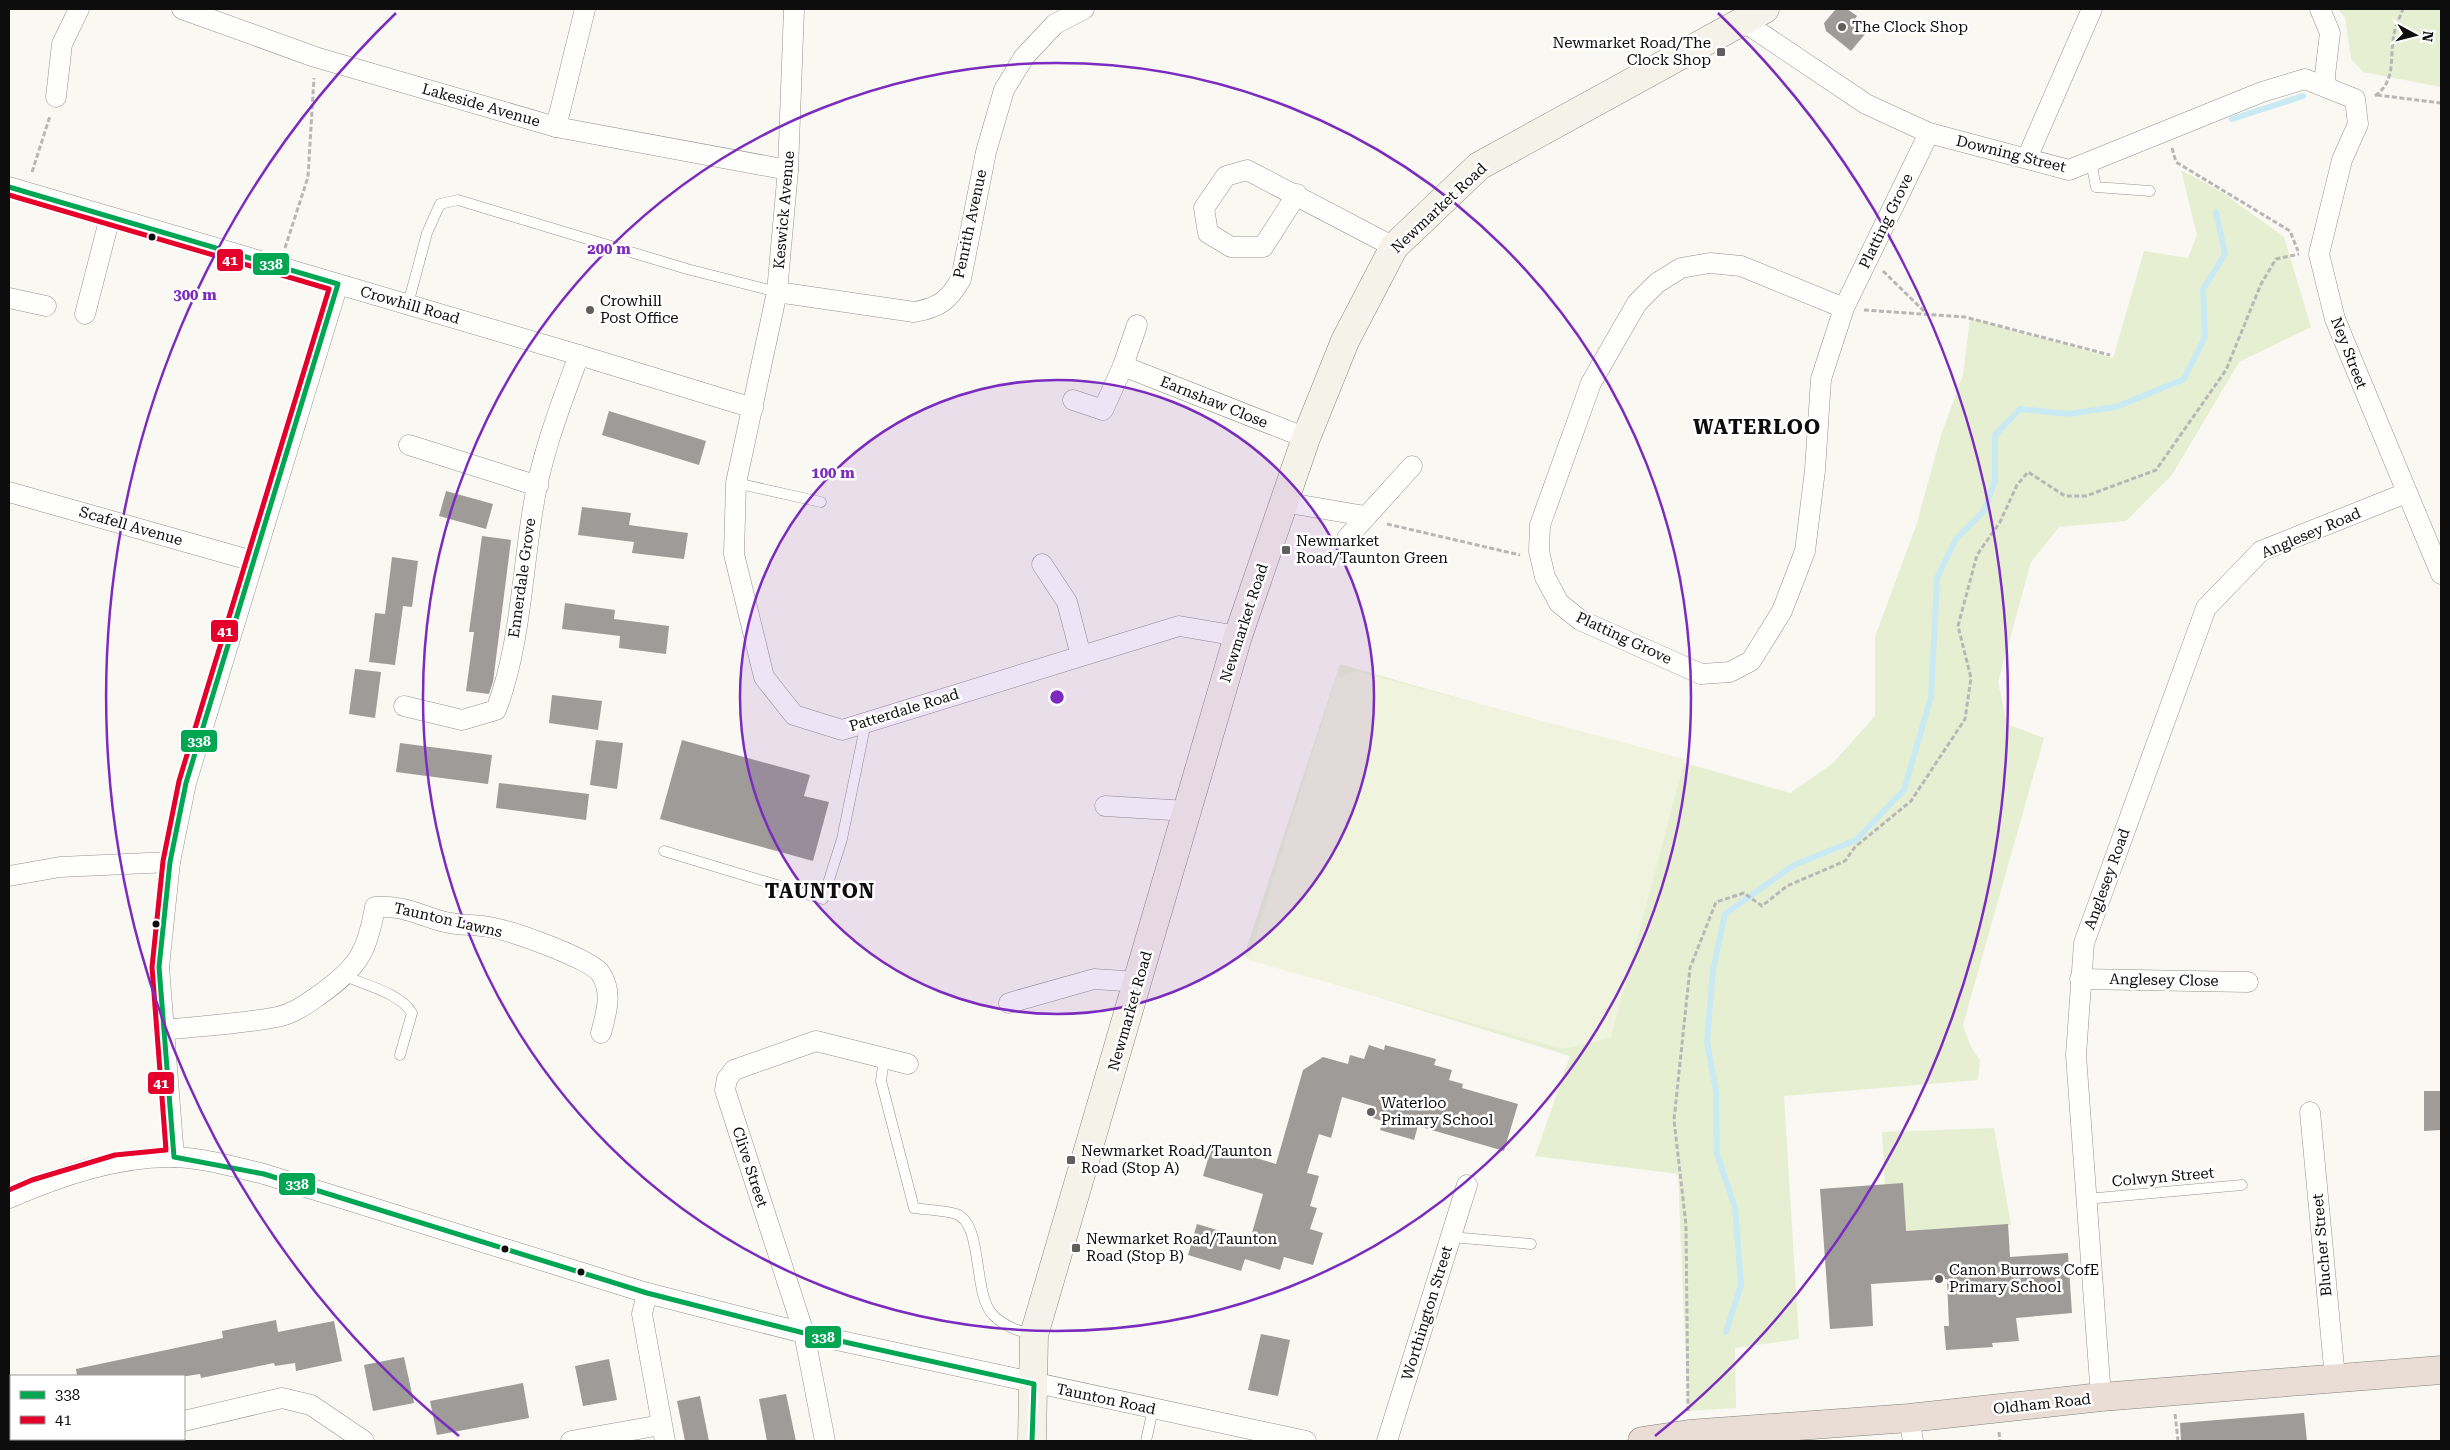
<svg xmlns="http://www.w3.org/2000/svg" width="2450" height="1450" font-family="'Roboto Serif',serif">
  <style>
    .green { fill: #e7efd3 }
    .pitch { fill: #f0f3dd }
    .lines { fill: none; stroke-linecap: round; stroke-linejoin: round }
    .stream { stroke: #caeaf3; stroke-width: 6 }
    .building { fill: #9e9b98 }
    .lane-casing { stroke: #949390; stroke-width: 11 }
    .street-casing { stroke: #949390; stroke-width: 21 }
    .secondary-casing { stroke: #8a8987; stroke-width: 29 }
    .highway-casing { stroke: #81807d; stroke-width: 29 }
    .path { stroke: #b8b7b6; stroke-width: 3; stroke-dasharray: 5 2.5; stroke-linecap: butt }
    .lane { stroke: #fefefd; stroke-width: 10 }
    .street { stroke: #fefefd; stroke-width: 20 }
    .secondary { stroke: #f5f2ea; stroke-width: 28 }
    .highway { stroke: #e9ddd6; stroke-width: 28 }
    .bus-1-casing { stroke: #fff; stroke-width: 9 }
    .bus-2-casing { stroke: #fff; stroke-width: 9 }
    .bus-1 { stroke: #00a651; stroke-width: 5 }
    .bus-2 { stroke: #e4002b; stroke-width: 5 }
    .ring { fill: none; stroke: #7b2cbf; stroke-width: 2.5 }
    .poi-dot { fill: #605f5d; stroke: #fff; stroke-width: 2 }
    .bus-dot { fill: #0d0d0d; stroke: #fff; stroke-width: 2 }
    .labels { text-anchor: middle; stroke-width: 5; stroke-linejoin: round; paint-order: stroke }
    .poi-label { font-size: 15px; fill: #0d0d0d; stroke: #fff; text-anchor: start }
    .street-label { font-size: 15px; fill: #0d0d0d; stroke: #fff }
    .district-label { font-size: 20px; font-weight: bold; letter-spacing: 1px; fill: #0d0d0d; stroke: #fff }
    .centre { fill: #7b2cbf; stroke: #fff; stroke-width: 2.5 }
    .ring-label { font-size: 15px; text-anchor: middle; font-weight: bold; fill: #7b2cbf; stroke: #fff; stroke-width: 5; stroke-linejoin: round; paint-order: stroke }
    .line-badge { stroke: #fff; stroke-width: 2 }
    .badge-label { font-size: 14px; text-anchor: middle; font-weight: bold; fill: #fff }
  </style>
  <rect width="100%" height="100%" fill="#faf8f2"/>
  <g class="green">
    <polygon points="2338,9 2441,9 2441,87 2363,72 2351,59 2345,17"/>
    <polygon points="2181,170 2223,193 2284,237 2311,327 2239,362 2172,475 2126,521 2059,527 2031,562 1998,682 2007,724 2044,738 1963,1025 1971,1047 1980,1060 1978,1080 1784,1096 1799,1339 1735,1348 1736,1408 1688,1411 1678,1174 1535,1156 1570,1056 1244,956 1340,664 1790,793 1832,764 1875,716 1875,637 1917,523 1941,435 1963,375 1970,318 2113,358 2144,251 2188,258 2197,235"/>
    <polygon points="1994,1128 2011,1225 1906,1231 1885,1187 1882,1132"/>
  </g>
  <polygon class="pitch" points="1356,671 1685,759 1611,1038 1563,1049 1248,960 1336,678"/>
  <g class="lines">
    <g class="stream">
      <polyline points="2232,119 2303,96"/>
      <polyline points="1726,1332 1741,1285 1735,1207 1717,1154 1716,1091 1707,1042 1713,970 1725,914 1794,865 1856,840 1904,790 1931,697 1937,578 1956,539 1984,511 1995,481 1995,435 2020,409 2068,414 2116,407 2184,379 2205,337 2203,289 2225,254 2216,212"/>
    </g>
  </g>
  <g class="building">
    <polygon points="1836,9 1847,9 1857,16 1853,22 1866,33 1851,51 1826,31 1824,23"/>
    <polygon points="609,411 706,441 699,465 602,435"/>
    <polygon points="446,491 493,504 486,529 439,516"/>
    <polygon points="582,507 631,513 629,525 688,533 684,559 632,553 634,542 578,535"/>
    <polygon points="482,536 511,540 493,682 489,694 466,691 474,632 469,632"/>
    <polygon points="392,557 418,561 412,607 403,606 395,665 369,662 375,613 385,614"/>
    <polygon points="565,603 615,610 614,619 669,626 666,654 619,648 620,636 562,629"/>
    <polygon points="355,669 381,672 375,718 349,714"/>
    <polygon points="552,695 602,701 598,730 549,723"/>
    <polygon points="596,740 623,743 617,789 590,785"/>
    <polygon points="682,740 810,775 804,796 829,802 813,861 660,819"/>
    <polygon points="400,743 492,755 488,784 396,772"/>
    <polygon points="499,783 589,794 586,820 496,808"/>
    <polygon points="1369,1045 1384,1050 1385,1045 1436,1059 1434,1065 1452,1070 1449,1080 1463,1084 1462,1088 1518,1104 1504,1151 1418,1126 1414,1140 1380,1130 1382,1121 1373,1118 1376,1107 1342,1097 1331,1138 1319,1134 1307,1173 1319,1176 1310,1206 1317,1208 1310,1229 1323,1233 1313,1265 1284,1257 1280,1270 1245,1259 1241,1271 1188,1255 1197,1224 1250,1240 1263,1194 1203,1176 1212,1145 1276,1164 1303,1070 1323,1057 1348,1064 1350,1055 1364,1059"/>
    <polygon points="2424,1091 2441,1091 2441,1130 2424,1131"/>
    <polygon points="1903,1183 1906,1231 2008,1224 2010,1257 2068,1253 2072,1313 2016,1318 2019,1341 1992,1343 1993,1347 1946,1350 1944,1326 1949,1326 1947,1279 1871,1284 1873,1326 1830,1329 1820,1189"/>
    <polygon points="276,1320 278,1332 334,1321 342,1361 296,1371 295,1363 275,1366 274,1363 201,1378 200,1374 187,1376 77,1376 76,1369 223,1338 222,1331"/>
    <polygon points="1261,1334 1290,1340 1278,1396 1248,1390"/>
    <polygon points="404,1357 414,1403 373,1411 364,1365"/>
    <polygon points="609,1359 617,1400 583,1406 575,1366"/>
    <polygon points="523,1383 529,1418 437,1435 430,1401"/>
    <polygon points="786,1394 796,1441 767,1441 759,1399"/>
    <polygon points="700,1396 709,1441 685,1441 677,1401"/>
    <polygon points="2304,1413 2307,1441 2181,1441 2180,1423"/>
  </g>
  <g class="lines">
    <defs>
      <g id="lane">
        <polyline points="2091,162 2096,187 2150,191"/>
        <polyline points="408,304 427,233 440,204 458,200 687,269 777,292"/>
        <polyline points="736,483 821,502"/>
        <polyline points="664,851 823,899 842,839 866,722"/>
        <path d="M345,976C365,985 400,993 412,1013L400,1055"/>
        <path d="M884,1058L881,1081L914,1208C927,1210 944,1210 956,1214C984,1224 972,1293 993,1315C1005,1327 1019,1331 1034,1335"/>
        <polyline points="2086,1199 2242,1185"/>
        <polyline points="1451,1237 1531,1244"/>
        <polyline points="1146,1441 1153,1409"/>
      </g>
      <g id="street">
        <polyline points="182,9 315,57 556,127 788,170"/>
        <polyline points="794,9 788,170 777,292 736,483 734,554 764,677 794,715 842,730 1179,626 1238,636"/>
        <polyline points="2320,9 2330,33 2325,75 2326,87"/>
        <polyline points="1744,22 1866,104 1929,133 2069,170 2262,92 2305,79 2355,99 2358,124 2342,160 2319,254 2335,319 2441,574"/>
        <polyline points="56,97 62,44 79,9"/>
        <polyline points="556,127 585,9"/>
        <polyline points="2027,158 2092,9"/>
        <polyline points="9,187 579,355 753,408"/>
        <polyline points="1297,194 1263,247 1231,247 1208,233 1204,208 1226,176 1247,170 1394,247"/>
        <path d="M777,292L914,312C939,308 949,300 961,279L986,152L1004,90L1024,57L1055,24L1084,9"/>
        <polyline points="9,298 46,306"/>
        <polyline points="1844,308 1741,266 1710,263 1681,268 1657,283 1637,303 1591,383 1540,525 1539,551 1545,577 1559,603 1580,620 1701,674 1730,672 1751,661 1782,611 1805,551 1815,470 1821,379 1844,308 1929,133"/>
        <polyline points="85,314 110,217"/>
        <polyline points="1123,366 1137,325"/>
        <polyline points="1073,400 1103,410 1123,366 1306,438"/>
        <polyline points="409,445 538,486"/>
        <polyline points="9,492 253,561"/>
        <polyline points="1283,502 1365,516"/>
        <polyline points="1347,538 1412,466"/>
        <polyline points="1042,564 1067,602 1081,656"/>
        <path d="M404,706L462,720L496,710C520,648 522,574 533,508C541,455 561,404 579,355"/>
        <polyline points="1105,806 1188,811"/>
        <polyline points="9,876 60,867 170,862"/>
        <polyline points="2080,979 2248,982"/>
        <polyline points="1009,1003 1094,979 1139,982"/>
        <path d="M163,1030C201,1026 240,1024 277,1017C293,1014 305,1005 318,996C357,968 367,954 375,907C404,905 418,915 445,922C461,926 478,924 494,928C514,932 592,959 601,974C613,993 606,1014 601,1033"/>
        <polyline points="2310,1112 2335,1378"/>
        <polyline points="174,1157 159,967 170,862 186,783 338,284"/>
        <path d="M9,1198C60,1176 118,1156 174,1157C204,1158 235,1167 264,1174L647,1293L804,1333L1306,1441"/>
        <polyline points="647,1293 642,1314 665,1441"/>
        <polyline points="2101,1397 2076,1055 2084,943 2206,608 2261,551 2406,493"/>
        <polyline points="1909,1418 1913,1441"/>
        <polyline points="184,1421 282,1398 311,1405 364,1441"/>
        <polyline points="163,1439 163,1441"/>
        <polyline points="121,1441 127,1439"/>
        <polyline points="571,1441 661,1425"/>
        <polyline points="825,1441 804,1333 725,1090 727,1079 734,1070 816,1041 908,1064"/>
        <polyline points="1387,1441 1467,1185"/>
      </g>
      <polyline id="secondary" points="1032,1441 1034,1335 1238,636 1306,438 1345,341 1394,247 1479,166 1765,9"/>
      <polyline id="highway" points="1642,1441 1689,1434 1909,1418 2101,1397 2441,1370"/>
    </defs>
    <use href="#lane" class="lane-casing"/>
    <use href="#street" class="street-casing"/>
    <use href="#secondary" class="secondary-casing"/>
    <use href="#highway" class="highway-casing"/>
    <g class="path">
      <polyline points="2377,95 2441,103"/>
      <path d="M2375,96C2397,80 2389,58 2394,35C2395,26 2400,17 2403,9"/>
      <polyline points="2172,148 2176,162 2290,231 2298,251"/>
      <polyline points="32,172 50,116"/>
      <polyline points="285,248 308,177 314,78"/>
      <polyline points="1883,271 1927,314"/>
      <polyline points="1864,310 1965,317 2110,355"/>
      <polyline points="1387,524 1520,555"/>
      <polyline points="1688,1411 1686,1225 1674,1120 1690,968 1716,902 1744,893 1762,906 1787,886 1845,861 1855,847 1911,801 1965,719 1971,678 1958,626 1977,555 2000,522 2017,485 2028,472 2065,496 2086,496 2156,470 2226,370 2261,284 2276,259 2299,254"/>
      <polyline points="2175,1414 2178,1441"/>
      <polyline points="1999,1432 2000,1441"/>
    </g>
    <use href="#lane" class="lane"/>
    <use href="#street" class="street"/>
    <use href="#secondary" class="secondary"/>
    <use href="#highway" class="highway"/>
    <defs>
      <polyline id="bus-1" points="9,187 338,284 186,783 170,862 159,967 174,1157 264,1174 647,1293 804,1333 1034,1384 1032,1441"/>
      <polyline id="bus-2" points="9,195 329,289 179,781 163,861 152,967 166,1150 115,1155 32,1180 9,1190"/>
    </defs>
    <use href="#bus-1" class="bus-1-casing"/>
    <use href="#bus-2" class="bus-2-casing"/>
    <use href="#bus-1" class="bus-1"/>
    <use href="#bus-2" class="bus-2"/>
  </g>
  <circle cx="1057" cy="697" r="317" fill="#7b2cbf" fill-opacity=".12"/>
  <g class="ring">
    <circle cx="1057" cy="697" r="317"/>
    <circle cx="1057" cy="697" r="634"/>
    <path d="M459 1436A951 951 0 0 1 396 13M1718 13A951 951 0 0 1 1655 1436"/>
  </g>
  <g class="poi-dot">
    <circle cx="1842" cy="27" r="5"/>
    <rect x="1716" y="47" width="10" height="10" rx="2.5"/>
    <circle cx="590" cy="310" r="5"/>
    <rect x="1281" y="545" width="10" height="10" rx="2.5"/>
    <circle cx="1371" cy="1112" r="5"/>
    <rect x="1066" y="1155" width="10" height="10" rx="2.5"/>
    <rect x="1071" y="1243" width="10" height="10" rx="2.5"/>
    <circle cx="1939" cy="1279" r="5"/>
  </g>
  <g class="bus-dot">
    <circle cx="152" cy="237" r="4.5"/>
    <circle cx="156" cy="924" r="4.5"/>
    <circle cx="505" cy="1249" r="4.5"/>
    <circle cx="581" cy="1272" r="4.5"/>
  </g>
  <g class="labels">
    <g class="poi-label">
      <text x="1852" y="32">The Clock Shop</text>
      <text x="1711" y="48" text-anchor="end">Newmarket Road/The<tspan x="1711" dy="17">Clock Shop</tspan></text>
      <text x="600" y="306">Crowhill<tspan x="600" dy="17">Post Office</tspan></text>
      <text x="1296" y="546">Newmarket<tspan x="1296" dy="17">Road/Taunton Green</tspan></text>
      <text x="1381" y="1108">Waterloo<tspan x="1381" dy="17">Primary School</tspan></text>
      <text x="1081" y="1156">Newmarket Road/Taunton<tspan x="1081" dy="17">Road (Stop A)</tspan></text>
      <text x="1086" y="1244">Newmarket Road/Taunton<tspan x="1086" dy="17">Road (Stop B)</tspan></text>
      <text x="1949" y="1275">Canon Burrows CofE<tspan x="1949" dy="17">Primary School</tspan></text>
    </g>
    <g class="street-label">
      <text transform="translate(481 105) rotate(16)" y="5">Lakeside Avenue</text>
      <text transform="translate(2011 154) rotate(14)" y="5">Downing Street</text>
      <text transform="translate(1439 208) rotate(-43)" y="5">Newmarket Road</text>
      <text transform="translate(784 210) rotate(-85)" y="5">Keswick Avenue</text>
      <text transform="translate(1886 221) rotate(-64)" y="5">Platting Grove</text>
      <text transform="translate(970 224) rotate(-78)" y="5">Penrith Avenue</text>
      <text transform="translate(410 305) rotate(16)" y="5">Crowhill Road</text>
      <text transform="translate(2349 353) rotate(69)" y="5">Ney Street</text>
      <text transform="translate(1214 402) rotate(22)" y="5">Earnshaw Close</text>
      <text transform="translate(131 526) rotate(16)" y="5">Scafell Avenue</text>
      <text transform="translate(2311 533) rotate(-23)" y="5">Anglesey Road</text>
      <text transform="translate(522 578) rotate(-82)" y="5">Ennerdale Grove</text>
      <text transform="translate(1244 623) rotate(-72)" y="5">Newmarket Road</text>
      <text transform="translate(1624 638) rotate(25)" y="5">Platting Grove</text>
      <text transform="translate(904 710) rotate(-17)" y="5">Patterdale Road</text>
      <text transform="translate(2107 879) rotate(-70)" y="5">Anglesey Road</text>
      <text transform="translate(448 920) rotate(13)" y="5">Taunton Lawns</text>
      <text transform="translate(2164 980) rotate(1)" y="5">Anglesey Close</text>
      <text transform="translate(1130 1011) rotate(-74)" y="5">Newmarket Road</text>
      <text transform="translate(750 1167) rotate(72)" y="5">Clive Street</text>
      <text transform="translate(2163 1177) rotate(-5)" y="5">Colwyn Street</text>
      <text transform="translate(2322 1245) rotate(-95)" y="5">Blucher Street</text>
      <text transform="translate(1427 1313) rotate(-73)" y="5">Worthington Street</text>
      <text transform="translate(1106 1399) rotate(12)" y="5">Taunton Road</text>
      <text transform="translate(2042 1404) rotate(-6)" y="5">Oldham Road</text>
    </g>
    <g class="district-label">
      <text x="1757" y="434">WATERLOO</text>
      <text x="820" y="898">TAUNTON</text>
    </g>
  </g>
  <circle cx="1057" cy="697" r="8" class="centre"/>
  <g class="ring-label">
    <text x="609" y="254">200 m</text>
    <text x="195" y="300">300 m</text>
    <text x="833" y="478">100 m</text>
  </g>
  <g class="line-badge">
    <rect x="216" y="248" width="28" height="24" rx="5" fill="#e4002b"/>
    <rect x="252" y="252" width="38" height="24" rx="5" fill="#00a651"/>
    <rect x="210" y="619" width="29" height="24" rx="5" fill="#e4002b"/>
    <rect x="180" y="729" width="38" height="24" rx="5" fill="#00a651"/>
    <rect x="147" y="1071" width="28" height="24" rx="5" fill="#e4002b"/>
    <rect x="278" y="1172" width="38" height="24" rx="5" fill="#00a651"/>
    <rect x="804" y="1325" width="38" height="24" rx="5" fill="#00a651"/>
  </g>
  <g class="badge-label">
    <text x="230" y="265">41</text>
    <text x="271" y="269">338</text>
    <text x="225" y="636">41</text>
    <text x="199" y="746">338</text>
    <text x="161" y="1088">41</text>
    <text x="297" y="1189">338</text>
    <text x="823" y="1342">338</text>
  </g>
  <rect width="2450" height="1450" fill="none" stroke="#0d0d0d" stroke-width="20"/>
  <rect x="10" y="1375" width="175" height="65" fill="#ffffff" stroke="#9e9e9e"/>
  <rect x="20" y="1391" width="25" height="8" fill="#00a651" stroke="#9e9e9e"/>
  <text x="55" y="1400" font-size="15" fill="#0d0d0d">338</text>
  <rect x="20" y="1416" width="25" height="8" fill="#e4002b" stroke="#9e9e9e"/>
  <text x="55" y="1425" font-size="15" fill="#0d0d0d">41</text>
  <g transform="translate(2415 35) rotate(97)" stroke="#ffffff" stroke-width="4" paint-order="stroke">
  <path d="M0-4L9 19L0 12L-9 19Z" fill="#0d0d0d"/>
  <text y="-8" font-size="14" font-weight="bold" text-anchor="middle" fill="#0d0d0d">N</text>
  </g>
</svg>
